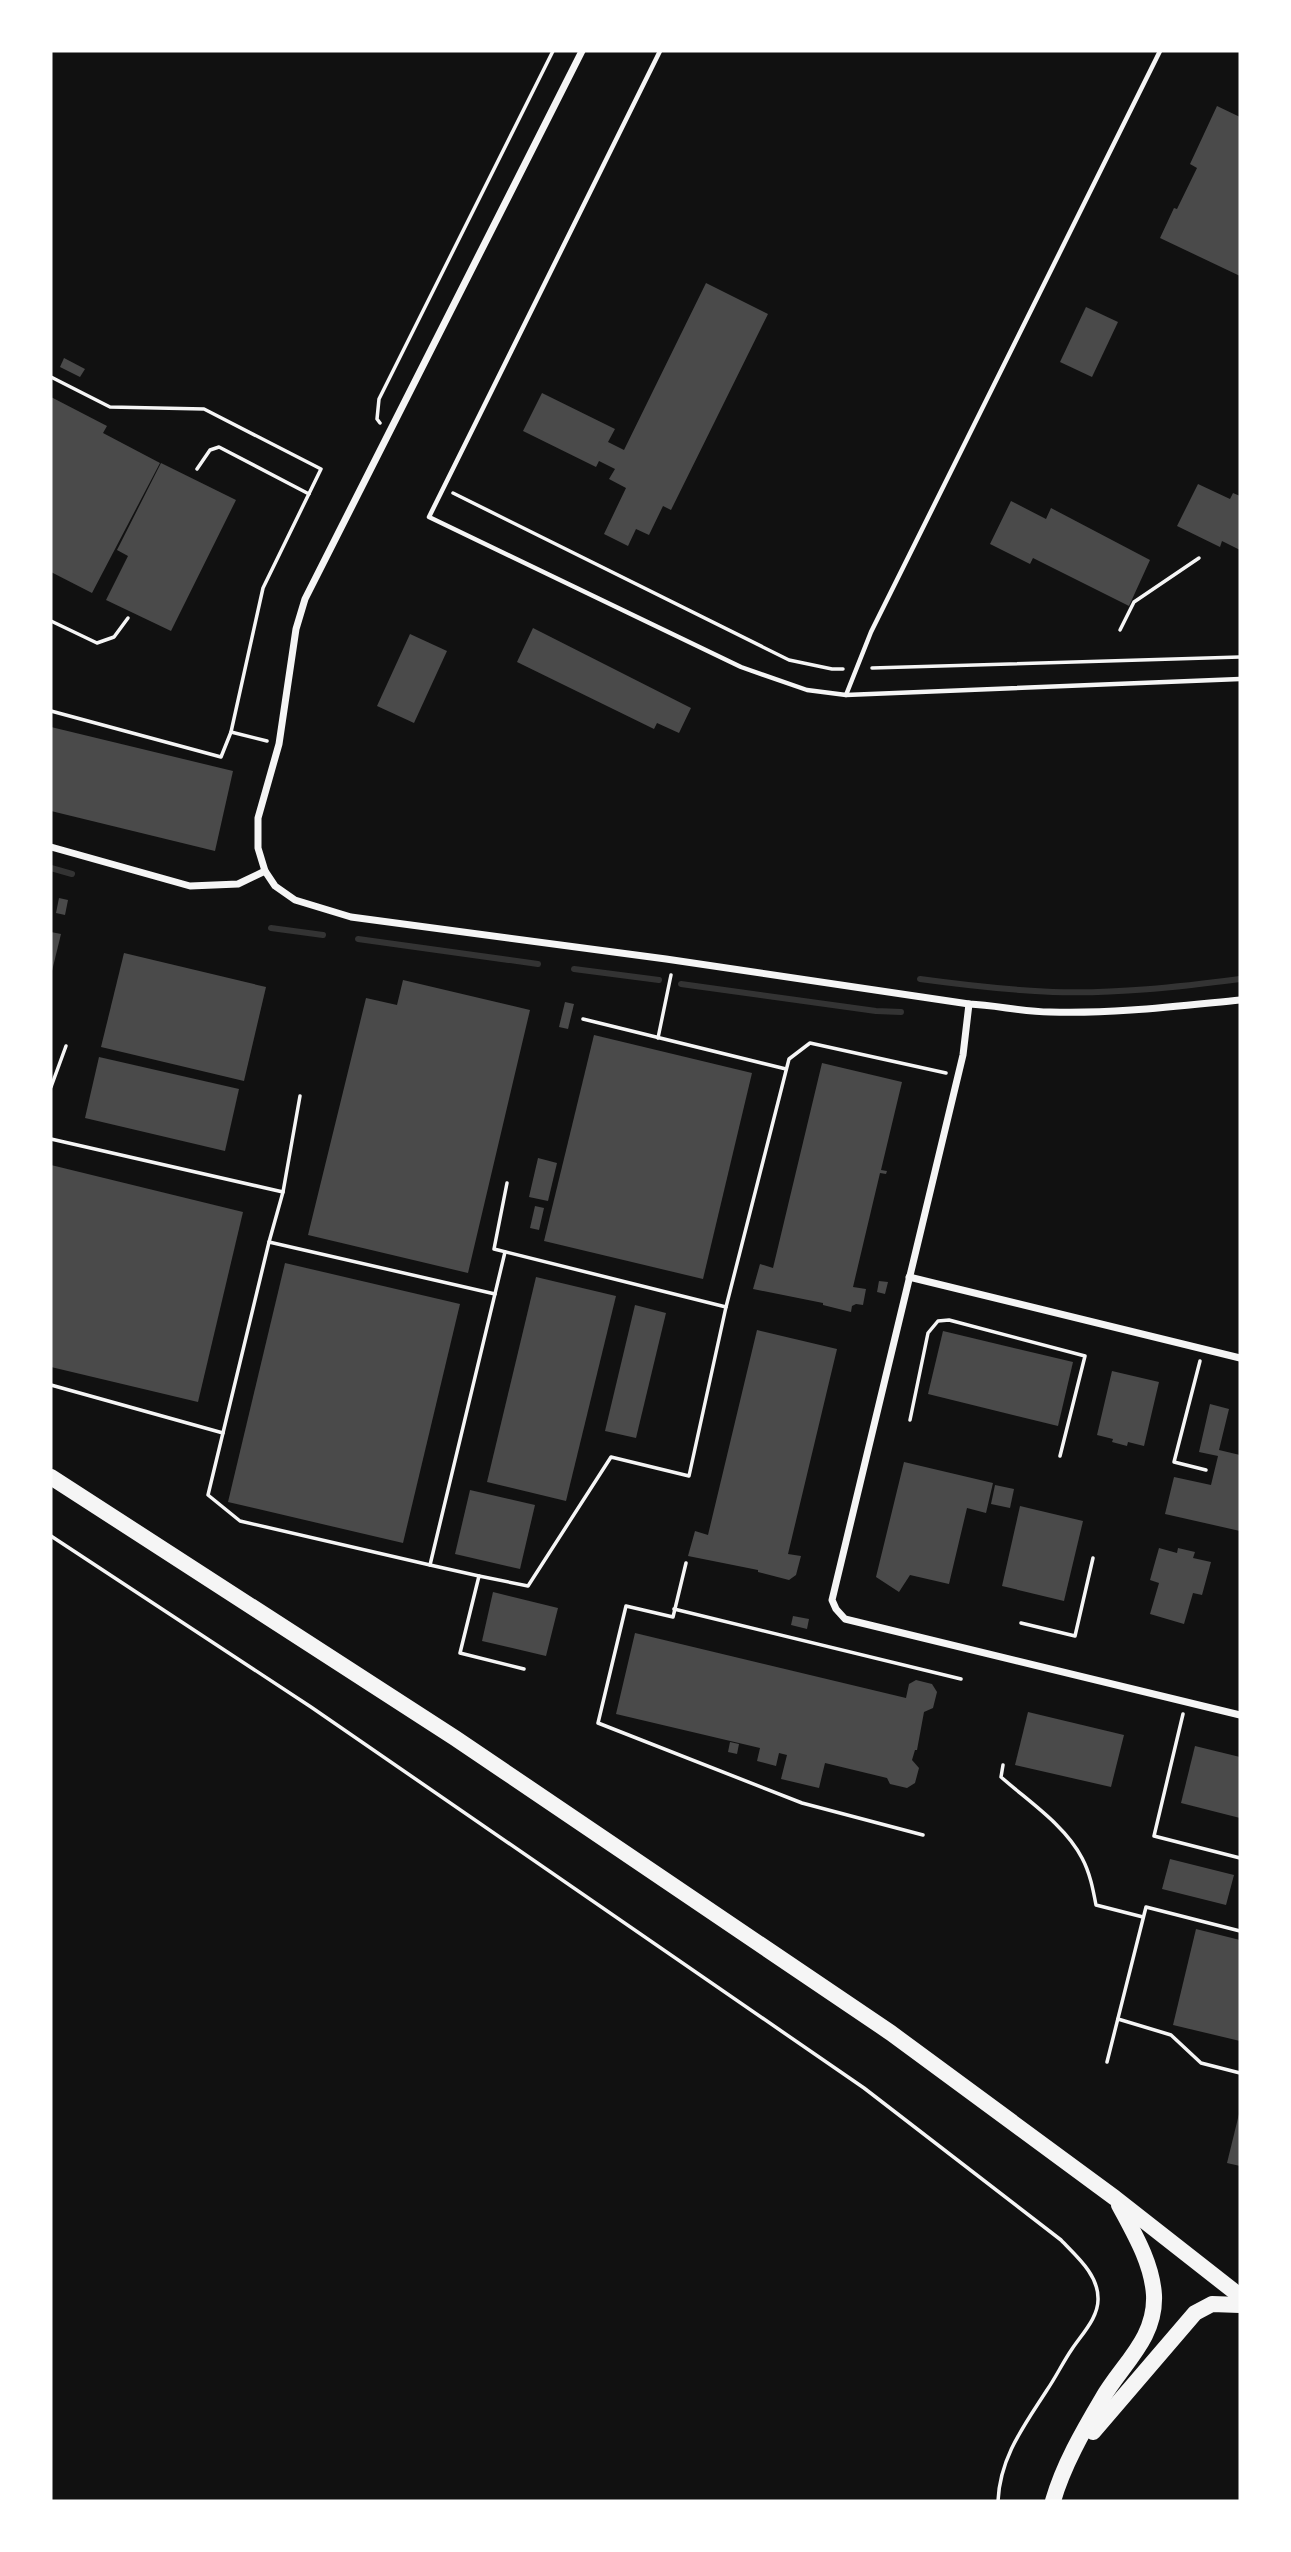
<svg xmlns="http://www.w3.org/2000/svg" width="1291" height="2552" font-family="Overpass,sans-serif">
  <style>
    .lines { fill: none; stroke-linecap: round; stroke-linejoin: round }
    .stream { stroke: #333; stroke-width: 6 }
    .building { fill: #4a4a4a }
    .path { stroke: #f5f5f5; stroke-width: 3.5 }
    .service { stroke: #f5f5f5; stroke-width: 4.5 }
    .minor { stroke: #f5f5f5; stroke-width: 7 }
    .trunk { stroke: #f5f5f5; stroke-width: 16 }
  </style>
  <rect width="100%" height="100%" fill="#111"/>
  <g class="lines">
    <g class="stream">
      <polyline points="51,868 72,874"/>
      <polyline points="271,928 323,935"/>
      <polyline points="358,939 538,964"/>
      <polyline points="574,969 659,980"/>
      <path d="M920,979C964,985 1008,990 1053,992C1115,994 1179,987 1240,979"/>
      <polyline points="681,984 876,1011 901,1012"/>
    </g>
  </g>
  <g class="building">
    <polygon points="1217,106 1240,117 1240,276 1160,238 1174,208 1177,209 1197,168 1190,164"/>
    <polygon points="706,283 768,314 671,510 663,506 649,535 636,529 628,546 604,534 626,488 609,479 615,469 599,461 596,467 523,431 542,393 615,429 608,442 624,450"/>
    <polygon points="1086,307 1118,322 1092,377 1060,362"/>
    <polygon points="64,358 85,369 80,377 60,367"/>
    <polygon points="51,397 107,426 103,433 160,463 92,593 51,572"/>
    <polygon points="161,463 236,500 171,631 106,600 128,556 117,550"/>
    <polygon points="1198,484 1230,499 1233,493 1240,496 1240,550 1222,541 1220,547 1177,526"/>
    <polygon points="1011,501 1046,519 1051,508 1150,560 1129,606 1033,558 1030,564 990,544"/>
    <polygon points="533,628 691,708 679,733 657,723 654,729 517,662"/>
    <polygon points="410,634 447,651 414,723 377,706"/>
    <polygon points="51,727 233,771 215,851 51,811"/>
    <polygon points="59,898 68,900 65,915 56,913"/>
    <polygon points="51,932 61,934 52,971 51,971"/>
    <polygon points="124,953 266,987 244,1081 101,1047"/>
    <polygon points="403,980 530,1010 468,1273 308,1235 366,998 397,1005"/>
    <polygon points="565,1002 574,1004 568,1029 559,1027"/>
    <polygon points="594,1035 752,1073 703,1279 544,1241"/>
    <polygon points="99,1057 239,1089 225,1151 85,1118"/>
    <polygon points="822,1063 902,1082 881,1170 887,1171 886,1174 880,1173 853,1287 866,1289 863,1305 856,1304 852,1306 851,1312 823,1305 823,1303 753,1289 760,1264 773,1268"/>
    <polygon points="538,1158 557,1163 548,1201 529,1197"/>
    <polygon points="51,1165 243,1212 198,1402 51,1367"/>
    <polygon points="535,1206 544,1208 539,1230 530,1228"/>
    <polygon points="285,1263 460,1304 403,1543 228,1502"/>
    <polygon points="536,1277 616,1296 566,1501 487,1482"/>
    <polygon points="879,1281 888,1282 885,1294 877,1292"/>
    <polygon points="635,1305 666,1313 636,1438 605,1431"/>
    <polygon points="757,1330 837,1349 788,1554 801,1556 796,1575 789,1580 758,1572 758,1570 688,1556 695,1531 708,1535"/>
    <polygon points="943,1331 1073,1362 1058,1426 928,1394"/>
    <polygon points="1112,1371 1159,1382 1144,1446 1128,1442 1127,1446 1112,1442 1113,1439 1097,1435"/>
    <polygon points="1210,1404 1229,1409 1219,1450 1240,1455 1240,1531 1165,1514 1174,1477 1211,1485 1218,1456 1199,1452"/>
    <polygon points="904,1462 993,1483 986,1513 967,1508 949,1584 910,1575 899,1592 876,1577"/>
    <polygon points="995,1485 1014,1489 1010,1508 991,1504"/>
    <polygon points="470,1490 535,1505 520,1569 455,1554"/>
    <polygon points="1020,1506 1083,1521 1064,1601 1002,1586"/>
    <polygon points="1159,1548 1177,1553 1178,1548 1195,1552 1193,1558 1211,1562 1202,1595 1193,1593 1184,1624 1150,1614 1159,1583 1150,1580"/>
    <polygon points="493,1592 558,1608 546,1656 482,1641"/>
    <polygon points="793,1616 809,1619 807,1629 791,1625"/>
    <polygon points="635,1633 906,1698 909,1684 916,1680 932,1684 937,1692 933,1708 924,1712 917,1750 915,1750 912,1760 919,1768 915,1783 907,1788 890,1784 887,1778 825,1763 819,1788 781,1779 787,1755 779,1753 776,1766 757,1761 760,1748 616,1714"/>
    <polygon points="1028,1712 1124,1735 1111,1787 1015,1765"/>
    <polygon points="730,1742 739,1744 737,1754 728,1752"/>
    <polygon points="1195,1746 1240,1757 1240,1818 1181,1803"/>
    <polygon points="1170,1859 1234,1875 1226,1905 1162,1889"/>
    <polygon points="1196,1929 1240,1940 1240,2041 1173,2025"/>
    <polygon points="1239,2114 1240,2114 1240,2166 1227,2163"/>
  </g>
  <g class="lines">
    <g class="path">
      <polyline points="51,377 110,407 204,409 321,469 263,588 231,732 221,757 51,711"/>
      <polyline points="380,423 377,419 379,399 553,51"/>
      <polyline points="197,469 210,450 219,447 309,494"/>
      <polyline points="453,493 789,660 832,669 843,669"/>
      <polyline points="51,621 97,643 114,637 128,618"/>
      <polyline points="1120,630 1134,602 1199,558"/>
      <polyline points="872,668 1240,657"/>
      <polyline points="231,732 267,741"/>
      <polyline points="583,1019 786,1069"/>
      <polyline points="658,1038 671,975"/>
      <polyline points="51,1087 66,1046"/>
      <polyline points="51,1139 283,1192 300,1096"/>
      <polyline points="507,1183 494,1249 726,1307 689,1476 611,1457 528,1586 479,1576 460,1653 524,1669"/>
      <polyline points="269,1242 283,1192"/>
      <polyline points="726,1307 789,1059 810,1043 946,1073"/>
      <polyline points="1200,1361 1174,1462 1206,1470"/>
      <polyline points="51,1385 223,1433"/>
      <polyline points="910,1420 928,1333 938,1321 949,1320 1085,1356 1060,1456"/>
      <path d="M51,1536L311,1707L864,2088L1061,2240C1076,2256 1098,2274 1098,2298C1099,2317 1082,2334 1072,2349C1063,2362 1056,2377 1047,2390C1024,2426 1000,2457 998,2501"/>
      <polyline points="686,1563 673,1617 626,1606 598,1723 802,1803 923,1835"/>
      <polyline points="430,1565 240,1521 208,1495 269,1242 495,1294"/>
      <polyline points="479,1576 430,1565 505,1252"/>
      <polyline points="674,1609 961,1679"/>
      <polyline points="1021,1623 1075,1636 1093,1558"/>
      <polyline points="1183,1714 1154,1836 1240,1858"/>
      <path d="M1003,1765L1001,1777C1028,1801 1065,1825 1082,1858C1090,1873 1093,1889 1096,1905L1143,1917"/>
      <polyline points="1118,2019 1171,2035 1201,2063 1240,2073"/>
      <polyline points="1107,2062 1146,1907 1240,1931"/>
    </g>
    <g class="service">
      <polyline points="660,51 429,517 741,667 807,690 846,695 1240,679"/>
      <polyline points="846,695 871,632 1160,51"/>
    </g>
    <g class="minor">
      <path d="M51,847L190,886L238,884L265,871L275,886L295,900L351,917L666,959L969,1004C996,1005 1023,1012 1050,1012C1113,1014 1178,1006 1240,1000"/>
      <polyline points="265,871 258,848 258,818 279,744 296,629 305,599 582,51"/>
      <polyline points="969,1004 963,1055 832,1600 836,1609 845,1619 1240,1715"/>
      <polyline points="909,1277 1240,1358"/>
    </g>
    <g class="trunk">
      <polyline points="51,1477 455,1738 891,2033 1115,2198 1240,2296"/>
      <polyline points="1093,2432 1195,2313 1212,2304 1240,2305"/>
      <path d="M1053,2501C1063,2466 1083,2431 1102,2399C1122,2364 1156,2339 1154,2295C1152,2263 1134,2233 1119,2205"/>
    </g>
  </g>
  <rect width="1291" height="2552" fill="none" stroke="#ffffff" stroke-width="105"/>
</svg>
